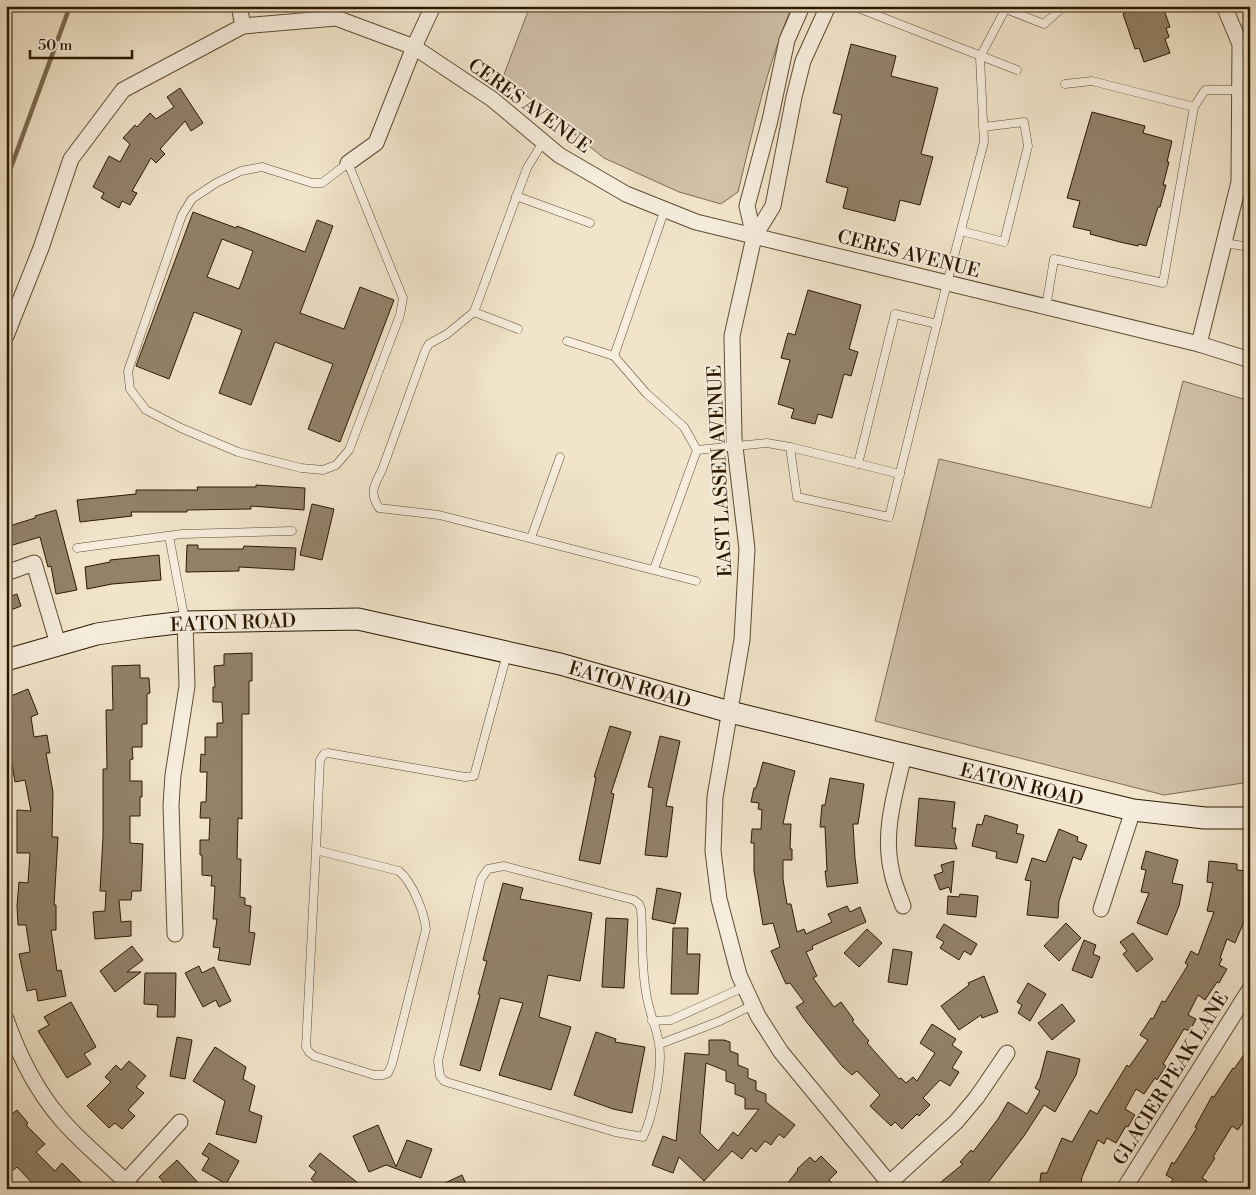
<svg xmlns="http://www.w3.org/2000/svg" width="1256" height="1195" font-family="'Libre Bodoni',serif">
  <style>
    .green { fill: #d0c1a8; stroke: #7e6c54 }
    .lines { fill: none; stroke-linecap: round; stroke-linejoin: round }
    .stream { stroke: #7a6950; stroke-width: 4.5 }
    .building { fill: #928269; stroke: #2c1800; fill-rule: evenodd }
    .lane-casing { stroke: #5d4b32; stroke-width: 9 }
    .street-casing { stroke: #5d4b32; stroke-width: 17 }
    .secondary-casing { stroke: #2c1800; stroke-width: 23 }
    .lane { stroke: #f6eddd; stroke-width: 8 }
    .street { stroke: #f6eddd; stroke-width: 15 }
    .secondary { stroke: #f6eddd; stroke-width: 21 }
    .labels { text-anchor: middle; stroke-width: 4; stroke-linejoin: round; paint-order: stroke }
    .street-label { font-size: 19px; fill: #2c1800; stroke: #f6eddd }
  </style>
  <rect width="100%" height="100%" fill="#f1e4ca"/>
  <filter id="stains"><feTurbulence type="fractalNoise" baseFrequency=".004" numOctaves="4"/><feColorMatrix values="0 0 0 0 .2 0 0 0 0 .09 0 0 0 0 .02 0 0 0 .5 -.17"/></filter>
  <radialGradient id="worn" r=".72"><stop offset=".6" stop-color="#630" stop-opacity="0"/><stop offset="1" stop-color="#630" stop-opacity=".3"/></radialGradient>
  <g class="green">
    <path d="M530,6H792C767,65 753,130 738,192L721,204L679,192L604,158L503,77Z"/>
    <polygon points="1183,381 1250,401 1250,782 1164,795 875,721 939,459 1151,508"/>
  </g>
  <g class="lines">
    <polyline class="stream" points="6,181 70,6"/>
  </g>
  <g class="building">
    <polygon points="1125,6 1159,6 1160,11 1164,10 1170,27 1166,28 1169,37 1165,39 1170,53 1144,62 1139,48 1135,49 1123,14 1127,12"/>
    <polygon points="851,44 896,56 891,76 938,88 921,154 933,157 920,205 900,200 895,221 843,208 848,188 826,182 842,115 833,113"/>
    <polygon points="180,88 203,123 191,131 185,121 160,149 165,154 156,163 151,158 132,191 137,193 130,205 122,201 119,208 101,198 104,193 93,187 109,156 120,162 130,144 123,138 135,125 137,127 150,113 156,119 174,107 167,97"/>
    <polygon points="1092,112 1145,126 1143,133 1172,141 1167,162 1169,162 1163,185 1166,185 1160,207 1158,207 1146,246 1139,244 1138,246 1120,242 1090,234 1091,231 1073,227 1080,201 1067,198"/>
    <path d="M193,212L236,228L237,226L305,252L317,220L333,226L300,313L344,329L360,287L394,300L340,442L308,429L333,364L275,342L251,405L219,393L242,330L194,312L169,379L136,366ZM222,239L253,251L239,289L207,277Z"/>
    <polygon points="808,290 861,305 849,349 858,352 851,376 844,374 832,418 818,414 815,424 791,418 794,409 778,404 790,360 781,358 788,333 795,335"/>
    <polygon points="256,485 305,488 304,510 251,506 251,509 187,510 187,512 131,512 132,516 80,522 77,500 136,494 136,490 198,490 197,487 256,487"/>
    <polygon points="312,504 334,509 322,560 300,555"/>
    <polygon points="56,510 77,590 56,594 51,566 48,567 40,537 6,547 6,527 35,518 35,516"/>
    <polygon points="187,545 198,545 198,549 243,549 244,546 296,548 294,570 239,567 239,571 186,572"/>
    <polygon points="159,555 161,580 112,584 87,589 85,567 110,562 110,560"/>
    <polygon points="17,594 21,606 6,612 6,598"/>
    <polygon points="252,653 252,681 249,681 249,714 242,714 242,819 238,818 237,859 241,859 240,897 245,898 245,905 251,906 249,932 255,933 250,965 218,960 220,948 213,947 217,919 213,919 215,886 211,886 212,876 202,875 202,855 200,855 200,840 209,840 210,818 200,818 201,802 206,802 207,772 200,772 201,754 205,755 205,737 217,737 217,723 223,723 222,702 213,702 213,687 215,687 214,666 224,665 224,654"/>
    <polygon points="140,665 140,678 149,678 150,693 147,694 147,724 142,724 142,747 132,747 133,759 130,760 130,781 142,781 142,797 140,797 140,816 130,816 130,843 143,844 141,891 132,891 131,900 119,900 121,922 131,921 131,936 95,939 93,912 105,911 106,891 100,891 103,837 103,769 107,769 106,710 113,710 112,666"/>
    <polygon points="28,689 38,714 31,717 34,737 47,735 50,753 46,753 53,792 52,837 58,837 54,905 56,905 56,930 51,930 57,971 61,970 66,996 38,1001 36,989 27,991 19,954 30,952 26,925 18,925 17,906 19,882 28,883 30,853 17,853 17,810 31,811 25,780 15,782 6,728 6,698"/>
    <polygon points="610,726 631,732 611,793 614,794 600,864 579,860 596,777 594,777"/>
    <polygon points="660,736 680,741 666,806 673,807 667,857 645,855 653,788 648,787"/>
    <polygon points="763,762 795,771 789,795 783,824 791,824 790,849 792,849 792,860 783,860 783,879 787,904 791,904 797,932 804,929 806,934 832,922 828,914 847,906 850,912 860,907 866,922 812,946 813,949 806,952 817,976 813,978 834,1007 841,1002 854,1020 852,1021 869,1041 867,1043 899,1079 901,1078 906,1083 913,1077 917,1081 935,1053 920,1043 932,1024 956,1039 952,1045 962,1052 952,1068 959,1072 950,1086 940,1080 923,1098 930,1105 919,1116 917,1114 902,1129 895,1122 891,1126 870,1106 880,1095 857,1071 852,1075 842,1066 805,1020 796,1007 804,1002 790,983 786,984 771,951 780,947 773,923 763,925 754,871 754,843 751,843 752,829 761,829 762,810 758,809 759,803 751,802 754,788 756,788"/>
    <polygon points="830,778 864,784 858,824 853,824 855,858 858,883 827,887 825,871 827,871 825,827 820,827 822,805 825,805"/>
    <polygon points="919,798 955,802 952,828 956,828 954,841 957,849 915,846"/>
    <polygon points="985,815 1018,825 1016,833 1024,835 1017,863 996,858 997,852 972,846 977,824 982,825"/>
    <polygon points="1059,829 1078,837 1077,841 1087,845 1081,860 1073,857 1059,901 1058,918 1027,915 1031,881 1025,880 1032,858 1046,862"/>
    <polygon points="1146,851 1178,860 1172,883 1183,885 1179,906 1167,935 1137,923 1149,893 1141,892 1146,870 1141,869"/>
    <polygon points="954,861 951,893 949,887 940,890 934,875 943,872 941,865"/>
    <polygon points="1209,861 1237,864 1237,870 1248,871 1244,904 1248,905 1245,919 1235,943 1227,939 1220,958 1222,959 1219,965 1227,969 1219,983 1217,982 1205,1000 1198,995 1188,1015 1196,1019 1190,1031 1184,1029 1163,1064 1166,1066 1157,1080 1155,1078 1144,1094 1136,1089 1125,1109 1135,1115 1128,1127 1126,1126 1116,1143 1107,1138 1104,1144 1098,1140 1082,1177 1080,1189 1039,1189 1041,1173 1047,1173 1062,1138 1072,1142 1090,1110 1097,1114 1127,1065 1129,1067 1148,1040 1140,1035 1151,1018 1153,1019 1162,1001 1165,1002 1188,965 1185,963 1191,951 1198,955 1214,912 1207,911 1213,883 1207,882"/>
    <polygon points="503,883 523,888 520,899 592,913 580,981 548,975 539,1017 571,1027 551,1090 499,1075 523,1003 500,998 480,1071 460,1065 480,995 478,994 487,961 483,960"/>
    <polygon points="657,888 681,893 675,924 652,919"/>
    <polygon points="960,894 978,896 976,917 947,914 948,896 959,897"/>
    <polygon points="606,918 628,919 624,988 602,987"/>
    <polygon points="1066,923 1081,938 1059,961 1044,946"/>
    <polygon points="944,924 977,944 971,955 964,951 959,960 940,948 944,942 936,937"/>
    <polygon points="673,928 688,928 687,954 700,954 698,994 671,994"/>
    <polygon points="867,929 882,943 859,967 844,953"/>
    <polygon points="1133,933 1153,959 1137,972 1123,954 1127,951 1120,942"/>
    <polygon points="1084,940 1096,945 1093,954 1100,957 1092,978 1072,970"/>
    <polygon points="132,946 143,960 127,972 141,972 115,992 100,971"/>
    <polygon points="893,949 912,952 907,985 888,982"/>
    <polygon points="199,966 202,973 214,967 231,1001 219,1007 216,1000 203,1007 185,973"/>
    <polygon points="145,973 176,973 175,1017 157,1017 158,1005 144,1004"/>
    <polygon points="984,976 998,1012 982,1018 981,1015 959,1030 941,1006 969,985 968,983"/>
    <polygon points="1028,983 1046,994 1030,1021 1018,1013 1022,1005 1017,1002"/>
    <polygon points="71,1002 96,1047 84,1054 91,1064 67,1078 38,1031 49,1025 44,1017"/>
    <polygon points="1062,1004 1075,1021 1052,1040 1038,1023"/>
    <polygon points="596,1032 616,1039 615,1042 645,1047 632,1113 613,1109 574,1095"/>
    <polygon points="177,1037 192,1040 185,1079 170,1076"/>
    <path d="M709,1040H724L730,1042V1051L738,1054V1065L748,1069V1078L756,1081V1090L766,1094V1102L795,1125L784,1138L779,1134L771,1145L765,1141L756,1152L751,1148L742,1159L732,1151L704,1181L679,1157L673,1173L652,1165L663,1136L676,1141L685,1053L709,1055ZM706,1063L726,1071V1081L735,1084V1094L745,1098V1109H759L738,1136L733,1132L718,1151L700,1133Z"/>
    <polygon points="1250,1046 1250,1110 1238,1130 1232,1126 1213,1157 1215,1158 1202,1178 1207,1181 1203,1189 1168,1189 1173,1179 1166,1175 1172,1162 1174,1164 1197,1128 1195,1127 1212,1096 1214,1097 1233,1068 1234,1069"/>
    <polygon points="215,1047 246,1067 243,1079 255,1086 249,1111 262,1116 256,1143 216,1134 225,1101 193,1081"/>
    <polygon points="1047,1051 1080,1059 1076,1075 1055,1112 1044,1105 1024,1136 983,1189 946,1189 941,1182 963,1164 960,1162 971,1150 973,1152 998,1119 1008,1102 1027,1114 1040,1091 1035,1088 1040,1078"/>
    <polygon points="129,1061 146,1076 136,1087 144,1093 128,1110 135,1116 122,1129 115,1123 109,1128 87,1106 111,1082 105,1077 116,1065 121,1070"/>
    <polygon points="17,1110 28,1123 26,1125 45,1144 36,1152 55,1171 62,1163 88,1189 38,1189 17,1167 12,1171 6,1165 6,1119"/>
    <polygon points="378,1125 396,1167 407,1140 432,1149 421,1178 386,1165 369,1172 353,1136"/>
    <polygon points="209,1143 239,1161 226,1184 202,1170 209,1158 202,1154"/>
    <polygon points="320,1153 358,1183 365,1189 324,1189 311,1179 316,1172 309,1166"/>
    <polygon points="821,1156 837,1172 829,1180 838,1189 783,1189 798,1170 797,1169 810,1157 815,1162"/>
    <polygon points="177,1160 204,1189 170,1189 159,1177"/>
    <polygon points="462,1175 468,1189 432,1189"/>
  </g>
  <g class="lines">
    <defs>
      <g id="lane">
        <polyline points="853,6 1017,70"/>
        <polyline points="998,6 1044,24 1064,6"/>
        <polyline points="1065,84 1092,81 1194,107"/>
        <polyline points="1239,141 1250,142"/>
        <path d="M543,142L527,168L474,312L447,334L429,344L425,351L382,470C374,486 369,492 379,508L439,515L696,581"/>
        <polygon points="348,163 403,298 400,315 349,450 336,465 323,470 301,468 238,452 181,428 146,410 130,389 128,371 182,215 192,199 216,183 241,171 262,167 312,183 322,183"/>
        <polyline points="516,196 590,223"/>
        <polyline points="961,231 1004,242 1028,146 1024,122 983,127"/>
        <polyline points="1224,243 1250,247"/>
        <polyline points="1046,307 1054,259 1163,283 1194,107 1205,90 1239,90"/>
        <polyline points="474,312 518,329"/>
        <polyline points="567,341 614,356 646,393 684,427 697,450"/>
        <polyline points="614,356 665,209"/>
        <polyline points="790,447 797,497 889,517 947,283 984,142 980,57 1007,6"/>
        <polyline points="858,464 895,314 937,324"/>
        <polyline points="169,536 185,621"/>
        <polyline points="531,538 560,457"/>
        <polyline points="77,548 182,534 292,531"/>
        <polyline points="654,569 697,450 767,443 790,447 900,474"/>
        <path d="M316,850L306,1047L309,1052L314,1056L374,1075H383L388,1073L392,1064L426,929C424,911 412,882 399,871L316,850L320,760L324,754L328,753L465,777L474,776L507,654"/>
        <path d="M504,866L634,900L639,904L641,909C643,937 641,965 646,992C648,1010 657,1028 659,1044C663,1067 653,1116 643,1137L615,1132L450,1083L444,1081L440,1076L438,1061L481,879L488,869Z"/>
        <polyline points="652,1021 671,1020 744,987"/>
        <polyline points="660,1044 720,1021 753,1005"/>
      </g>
      <g id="street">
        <polyline points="239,6 243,26"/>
        <polyline points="828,6 803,61 794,97 773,206 754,237 732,336 734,438 747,549 742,640 715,797 713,851 719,899 739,975 758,1016 781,1052 894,1189"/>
        <polyline points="348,163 376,143 414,47 433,6"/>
        <polyline points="754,237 747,206 770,120 787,40 802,6"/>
        <polyline points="6,336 41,248 71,159 123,90 243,26 336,18 414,47 492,99 559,155 626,194 696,222 1199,344 1250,360"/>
        <polyline points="1199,344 1239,182 1240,44 1224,6"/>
        <polyline points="6,573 34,563 58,644"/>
        <path d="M903,906C899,895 894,884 892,873C882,833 895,794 904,755"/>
        <polyline points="1101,909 1133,810"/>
        <polyline points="175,934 171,805 173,775 187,686 185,622"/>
        <path d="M6,1019C19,1056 36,1090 61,1119C83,1145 110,1165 133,1189"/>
        <polyline points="126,1181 180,1122"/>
        <polyline points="883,1189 956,1122 977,1097 1007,1053"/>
        <polyline points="1124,1189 1250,989"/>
      </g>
      <polyline id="secondary" points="6,660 97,634 143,627 185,622 358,619 560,664 730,712 1133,810 1205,818 1250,818"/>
    </defs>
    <use href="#lane" class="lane-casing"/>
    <use href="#street" class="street-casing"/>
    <use href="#secondary" class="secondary-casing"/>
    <use href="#lane" class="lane"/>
    <use href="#street" class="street"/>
    <use href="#secondary" class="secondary"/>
  </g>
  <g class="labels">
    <g class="street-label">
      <text transform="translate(530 105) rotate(36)" y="7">CERES AVENUE</text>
      <text transform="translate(909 253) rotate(14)" y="7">CERES AVENUE</text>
      <text transform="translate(719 471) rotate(-93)" y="7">EAST LASSEN AVENUE</text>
      <text transform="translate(233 622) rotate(-2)" y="7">EATON ROAD</text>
      <text transform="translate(630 684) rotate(16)" y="7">EATON ROAD</text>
      <text transform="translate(1022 784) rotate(14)" y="7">EATON ROAD</text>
      <text transform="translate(1170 1078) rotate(-58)" y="7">GLACIER PEAK LANE</text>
    </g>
  </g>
  <rect width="1256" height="1195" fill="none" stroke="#f1e4ca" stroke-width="25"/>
  <rect x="8" y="8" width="1241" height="1180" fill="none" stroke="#2c1800" stroke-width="2.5"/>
  <rect x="12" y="12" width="1231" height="1170" fill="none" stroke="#2c1800"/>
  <path d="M30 50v8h102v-8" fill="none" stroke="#2c1800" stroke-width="2.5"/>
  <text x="38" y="50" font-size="15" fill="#2c1800" stroke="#f6eddd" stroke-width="4" paint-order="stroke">50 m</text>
  <rect width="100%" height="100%" filter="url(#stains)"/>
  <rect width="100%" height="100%" fill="url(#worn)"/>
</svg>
